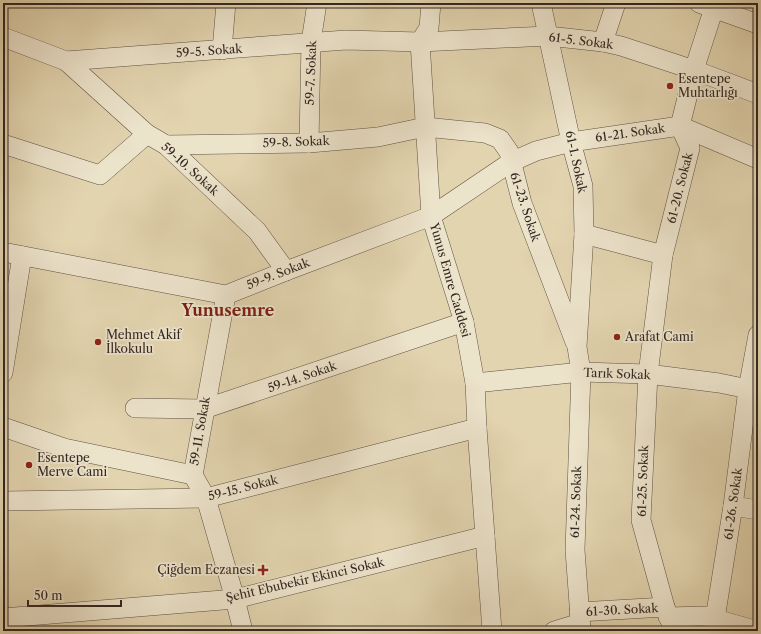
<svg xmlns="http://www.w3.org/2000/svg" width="761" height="634" font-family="'Libre Caslon Text',serif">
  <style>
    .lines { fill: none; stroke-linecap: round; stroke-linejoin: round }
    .minor-casing { stroke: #5f5245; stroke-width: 20 }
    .minor { stroke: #ece3cb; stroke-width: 19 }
    .poi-dot { fill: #8f2418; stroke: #ece3cb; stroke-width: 1.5 }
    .labels { text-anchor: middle; stroke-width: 3.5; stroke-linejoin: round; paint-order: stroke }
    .street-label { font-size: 12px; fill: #332722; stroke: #ece3cb }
    .poi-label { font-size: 12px; fill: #332722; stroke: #ece3cb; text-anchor: start }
    .district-label { font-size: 16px; font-weight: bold; fill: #7a1f14; stroke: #ece3cb }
  </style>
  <rect width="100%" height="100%" fill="#e2d4af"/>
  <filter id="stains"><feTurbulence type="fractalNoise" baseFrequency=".005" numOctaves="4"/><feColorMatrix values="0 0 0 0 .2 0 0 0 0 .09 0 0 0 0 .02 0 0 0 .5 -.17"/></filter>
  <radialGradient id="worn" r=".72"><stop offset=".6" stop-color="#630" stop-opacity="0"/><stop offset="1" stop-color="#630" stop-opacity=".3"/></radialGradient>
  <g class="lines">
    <defs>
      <g id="minor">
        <polyline points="431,3 429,28 420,42 431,216 464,322 475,383 477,428 492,631"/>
        <polyline points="541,3 571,142 583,186 584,234 577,347 581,372 575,550 581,631"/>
        <polyline points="699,3 758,24"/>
        <polyline points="3,37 66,61 346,40 420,42 548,36 603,42 621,46 694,70 758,94"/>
        <polyline points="603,42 616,3"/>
        <polyline points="222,50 226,3"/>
        <polyline points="66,61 147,134 166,145 257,231 286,271"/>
        <polyline points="309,143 311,42 317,3"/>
        <polyline points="3,144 100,175 147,134"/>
        <polyline points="166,145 309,143 378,137 425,127 485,133 500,139 509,152 522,203 575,342"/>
        <polyline points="584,234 663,255"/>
        <polyline points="3,252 226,295 286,271 431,216 511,162 536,151 571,142 680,126 758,159"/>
        <polyline points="226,295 193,475 206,498 235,599 243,631"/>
        <polyline points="3,373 22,256"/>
        <polyline points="475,383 581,372 648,374 719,383 758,391"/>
        <polyline points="135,408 204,409 464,322"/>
        <polyline points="3,427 64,448 193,475"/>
        <polyline points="3,501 206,498 477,428"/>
        <polyline points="733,506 758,510"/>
        <polyline points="579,612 665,607"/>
        <polyline points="668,617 705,616 758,631"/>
        <polyline points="3,618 235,599 485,536"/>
        <polyline points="715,619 733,506 748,389 758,335"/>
        <polyline points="554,631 580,623"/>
        <polyline points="674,631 665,607 641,520 648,374 663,255 690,148 680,126 694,70 714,8"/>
      </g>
    </defs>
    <use href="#minor" class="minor-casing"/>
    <use href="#minor" class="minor"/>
  </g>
  <g class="poi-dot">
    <circle cx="670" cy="86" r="4"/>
    <circle cx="617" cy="337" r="4"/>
    <circle cx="98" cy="342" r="4"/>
    <circle cx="29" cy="465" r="4"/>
    <path d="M261 564h4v4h4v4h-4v4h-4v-4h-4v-4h4z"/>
  </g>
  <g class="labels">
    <g class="street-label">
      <text transform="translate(581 41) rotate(7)" y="4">61-5. Sokak</text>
      <text transform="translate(209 51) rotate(-4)" y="4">59-5. Sokak</text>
      <text transform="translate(311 73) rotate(-88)" y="4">59-7. Sokak</text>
      <text transform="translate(630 133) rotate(-8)" y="4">61-21. Sokak</text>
      <text transform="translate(296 142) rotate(-2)" y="4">59-8. Sokak</text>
      <text transform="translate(576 162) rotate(78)" y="4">61-1. Sokak</text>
      <text transform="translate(190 169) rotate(42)" y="4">59-10. Sokak</text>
      <text transform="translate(680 188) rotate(-76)" y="4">61-20. Sokak</text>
      <text transform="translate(525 207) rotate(72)" y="4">61-23. Sokak</text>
      <text transform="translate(278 274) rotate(-21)" y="4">59-9. Sokak</text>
      <text transform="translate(450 280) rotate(74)" y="4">Yunus Emre Caddesi</text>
      <text transform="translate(617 374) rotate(2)" y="4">Tarık Sokak</text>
      <text transform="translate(302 377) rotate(-19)" y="4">59-14. Sokak</text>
      <text transform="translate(200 431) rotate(-80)" y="4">59-11. Sokak</text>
      <text transform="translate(643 481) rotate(-88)" y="4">61-25. Sokak</text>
      <text transform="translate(243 488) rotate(-14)" y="4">59-15. Sokak</text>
      <text transform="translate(576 502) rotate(-88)" y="4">61-24. Sokak</text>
      <text transform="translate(733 504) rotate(-82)" y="4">61-26. Sokak</text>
      <text transform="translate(305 580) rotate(-13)" y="4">Şehit Ebubekir Ekinci Sokak</text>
      <text transform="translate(622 610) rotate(-3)" y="4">61-30. Sokak</text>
    </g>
    <g class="poi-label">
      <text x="678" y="83">Esentepe<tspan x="678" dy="14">Muhtarlığı</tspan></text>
      <text x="106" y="339">Mehmet Akif<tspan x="106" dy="14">İlkokulu</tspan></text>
      <text x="625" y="341">Arafat Cami</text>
      <text x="37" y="462">Esentepe<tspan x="37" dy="14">Merve Cami</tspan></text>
      <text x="255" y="574" text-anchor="end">Çiğdem Eczanesi</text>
    </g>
    <g class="district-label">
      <text x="228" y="316">Yunusemre</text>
    </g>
  </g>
  <rect width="761" height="634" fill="none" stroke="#e2d4af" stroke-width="16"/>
  <rect x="4" y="4" width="753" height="626" fill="none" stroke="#332722" stroke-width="2"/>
  <rect x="8" y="8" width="745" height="618" fill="none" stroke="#332722"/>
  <path d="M28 600v6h93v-6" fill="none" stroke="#332722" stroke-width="2"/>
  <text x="34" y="600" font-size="12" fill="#332722" stroke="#ece3cb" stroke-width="3" paint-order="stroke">50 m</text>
  <rect width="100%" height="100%" filter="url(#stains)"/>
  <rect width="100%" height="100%" fill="url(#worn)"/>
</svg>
